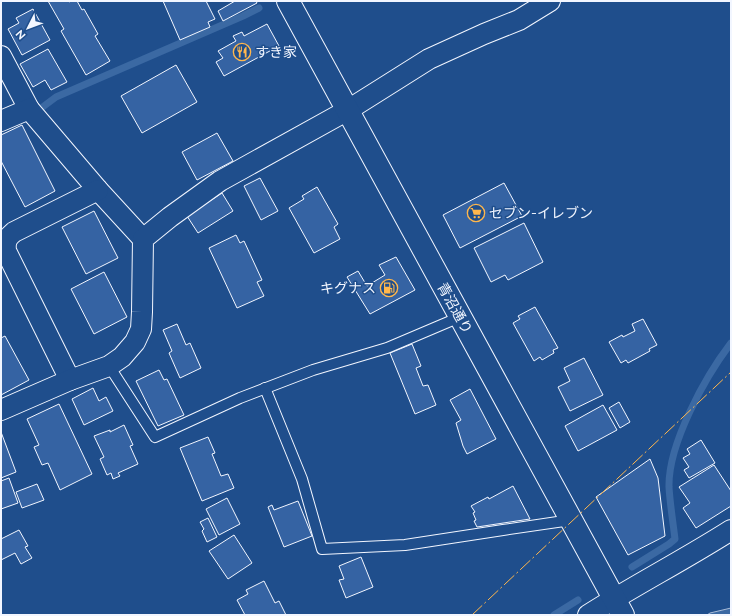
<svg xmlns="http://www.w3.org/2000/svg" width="732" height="616" font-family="Raleway,'Noto Sans JP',sans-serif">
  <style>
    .water { fill: #3b69a3; stroke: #a8bbd7 }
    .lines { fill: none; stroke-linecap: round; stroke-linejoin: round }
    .stream { stroke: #3b69a3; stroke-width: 7 }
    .building { fill: #3563a3; stroke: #f2f6ff }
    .lane-casing { stroke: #f2f6ff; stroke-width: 12 }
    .street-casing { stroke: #f2f6ff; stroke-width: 22 }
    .secondary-casing { stroke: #f2f6ff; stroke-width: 24 }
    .lane { stroke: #1f4e8c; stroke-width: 10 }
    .street { stroke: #1f4e8c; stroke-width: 20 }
    .secondary { stroke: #1f4e8c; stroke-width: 22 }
    .power { stroke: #ffb74d; stroke-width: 1; stroke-dasharray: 14 3 2 3; stroke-linecap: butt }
    .labels { text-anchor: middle; stroke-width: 3; stroke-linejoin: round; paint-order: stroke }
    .poi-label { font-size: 14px; fill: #f2f6ff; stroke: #1f4e8c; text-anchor: start }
    .street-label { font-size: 14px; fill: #f2f6ff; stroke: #1f4e8c }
  </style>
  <rect width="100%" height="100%" fill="#1f4e8c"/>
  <polygon class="water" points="731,608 731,615 707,615 710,613"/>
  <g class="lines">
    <g class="stream">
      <polyline points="40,109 56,97 243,16 259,8"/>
      <path d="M632,567L669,544L675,539C673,522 670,504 669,487C668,444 705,377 731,343"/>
      <polyline points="554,615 578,600"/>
    </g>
  </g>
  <g class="building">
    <polygon points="48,1 68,1 69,2 71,1 77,1 82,10 84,9 98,34 95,36 110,61 86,75 61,31 64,29"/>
    <polygon points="163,1 206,1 215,19 208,22 210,27 180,40"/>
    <polygon points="235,1 256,1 257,3 223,21 218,11"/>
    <polygon points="33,9 50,40 22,55 8,29 19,23 16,18"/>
    <polygon points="267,24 279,46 224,76 216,62 223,58 218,51 236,41 233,36 242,32 244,36"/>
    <polygon points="48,49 67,82 51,90 45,80 33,87 20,64"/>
    <polygon points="176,65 197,102 142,133 121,96"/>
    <polygon points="22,125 55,191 25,207 1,161 1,135"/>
    <polygon points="217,133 233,161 197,180 182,152"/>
    <polygon points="260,178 278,211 261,220 244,186"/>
    <polygon points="504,183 522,216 460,248 443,215"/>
    <polygon points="317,187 338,224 334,227 340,239 314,253 289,208 304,199 302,196"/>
    <polygon points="222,193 233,211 198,233 187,216"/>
    <polygon points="94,211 118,258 86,274 62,227"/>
    <polygon points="524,223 543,262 508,280 505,275 491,282 474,248"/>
    <polygon points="236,235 240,243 244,241 262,280 257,282 264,296 237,308 209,248"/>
    <polygon points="396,257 415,290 370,314 347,277 358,271 367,286 385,275 379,265"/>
    <polygon points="104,272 127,317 94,334 71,289"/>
    <polygon points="535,307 558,348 553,350 554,353 542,360 540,357 534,361 513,323 520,319 518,316"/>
    <polygon points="643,319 657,345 649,349 650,351 628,363 626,360 621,363 609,342 622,335 623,337 635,331 632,324"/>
    <polygon points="177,324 186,345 190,343 201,368 180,378 169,353 172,351 163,330"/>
    <polygon points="5,336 29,380 1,395 1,338"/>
    <polygon points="412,344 421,366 416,368 423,386 428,385 436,405 415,414 390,353"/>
    <polygon points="584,358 603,395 570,411 558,387 570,381 564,368"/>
    <polygon points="159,370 164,380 167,379 184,415 158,426 136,381"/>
    <polygon points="93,388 99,401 106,397 113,411 84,425 72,399"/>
    <polygon points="470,389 496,439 467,454 463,446 456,423 461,420 450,400"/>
    <polygon points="619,402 630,422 620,428 609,408"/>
    <polygon points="59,404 92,474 60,490 48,463 42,465 34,447 39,445 27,419"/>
    <polygon points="603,405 617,430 578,451 565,426"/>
    <polygon points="124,425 133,445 130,446 138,464 118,473 120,476 113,479 111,473 107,475 100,459 104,457 94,436 110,430 110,432"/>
    <polygon points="1,432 16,472 1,478"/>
    <polygon points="208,437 215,453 212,454 221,476 228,474 234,488 202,501 180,448"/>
    <polygon points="701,440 715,463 689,478 684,470 689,467 683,458 690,454 687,449"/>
    <polygon points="650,459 658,478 665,536 628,555 596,497"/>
    <polygon points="714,465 731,491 731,506 696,528 683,508 690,503 679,487"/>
    <polygon points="9,478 18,503 1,509 1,481"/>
    <polygon points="37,484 44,500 22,508 16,492"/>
    <polygon points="513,486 530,519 477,527 474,521 476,520 473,513 475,512 471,506 488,497 489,499"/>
    <polygon points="227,498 240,524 219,535 206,509"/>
    <polygon points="298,501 312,536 284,547 268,507 272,505 274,510"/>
    <polygon points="208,518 217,537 207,542 202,531 204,529 200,522"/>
    <polygon points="19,530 28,546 25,547 32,558 21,564 15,553 1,560 1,539"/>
    <polygon points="234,535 252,563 228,579 209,551"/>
    <polygon points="361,557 373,587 346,598 339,580 344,579 339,566"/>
    <polygon points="264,581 275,603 279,601 286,615 245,615 237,600 248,594 246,590"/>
  </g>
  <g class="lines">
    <defs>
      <g id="lane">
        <polyline points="109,366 155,437 240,398 313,370 387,348 460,317"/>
        <polyline points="265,388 302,479 322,549 405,545 503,530 571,520"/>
      </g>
      <g id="street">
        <polyline points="1,56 29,109"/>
        <polyline points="1,121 29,109 98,190 143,239"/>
        <path d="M70,380L6,251C5,241 7,238 14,232L98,190"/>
        <polyline points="1,410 70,380 109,366 122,357 135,342 141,329 142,312 143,239 170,217 220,181 348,110 429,59 484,34 519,20 550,1"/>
        <path d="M588,615C635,585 684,560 731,530"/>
      </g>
      <polyline id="secondary" points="288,1 623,615"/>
    </defs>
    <use href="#lane" class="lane-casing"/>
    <use href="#street" class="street-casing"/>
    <use href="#secondary" class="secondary-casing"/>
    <use href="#lane" class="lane"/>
    <use href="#street" class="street"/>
    <use href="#secondary" class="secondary"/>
    <polyline class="power" points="472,615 731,372"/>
  </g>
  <defs>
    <symbol id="restaurant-ring" viewBox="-11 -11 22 22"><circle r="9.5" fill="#1f4e8c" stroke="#ffb74d" stroke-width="1.5"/><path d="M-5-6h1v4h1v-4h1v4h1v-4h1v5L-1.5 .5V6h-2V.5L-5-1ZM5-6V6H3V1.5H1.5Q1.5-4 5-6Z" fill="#ffb74d"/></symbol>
    <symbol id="supermarket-ring" viewBox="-11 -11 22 22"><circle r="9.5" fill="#1f4e8c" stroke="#ffb74d" stroke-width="1.5"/><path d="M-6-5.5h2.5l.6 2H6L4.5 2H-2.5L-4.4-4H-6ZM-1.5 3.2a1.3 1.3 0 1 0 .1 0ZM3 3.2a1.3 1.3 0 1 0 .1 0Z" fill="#ffb74d"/></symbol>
    <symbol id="fuel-ring" viewBox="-11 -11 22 22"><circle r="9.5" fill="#1f4e8c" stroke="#ffb74d" stroke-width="1.5"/><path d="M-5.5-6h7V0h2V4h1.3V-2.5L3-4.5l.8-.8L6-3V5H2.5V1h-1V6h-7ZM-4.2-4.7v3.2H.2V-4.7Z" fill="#ffb74d"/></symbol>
  </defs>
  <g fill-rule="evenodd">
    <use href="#restaurant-ring" x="232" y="42" width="20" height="20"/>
    <use href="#supermarket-ring" x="466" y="203" width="20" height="20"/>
    <use href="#fuel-ring" x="379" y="278" width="20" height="20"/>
  </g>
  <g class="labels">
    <g class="poi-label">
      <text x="255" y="57">すき家</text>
      <text x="489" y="218">セブン-イレブン</text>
      <text x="376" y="293" text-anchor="end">キグナス</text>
    </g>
    <g class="street-label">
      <text transform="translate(455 308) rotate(61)" y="5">青沼通り</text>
    </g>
  </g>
  <rect width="732" height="616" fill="none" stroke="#f2f6ff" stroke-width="4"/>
  <g transform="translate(28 28) rotate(228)" stroke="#1f4e8c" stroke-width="3" paint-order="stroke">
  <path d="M0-3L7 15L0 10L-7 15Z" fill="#f2f6ff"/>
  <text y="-6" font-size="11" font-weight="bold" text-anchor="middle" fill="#f2f6ff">N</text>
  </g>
</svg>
